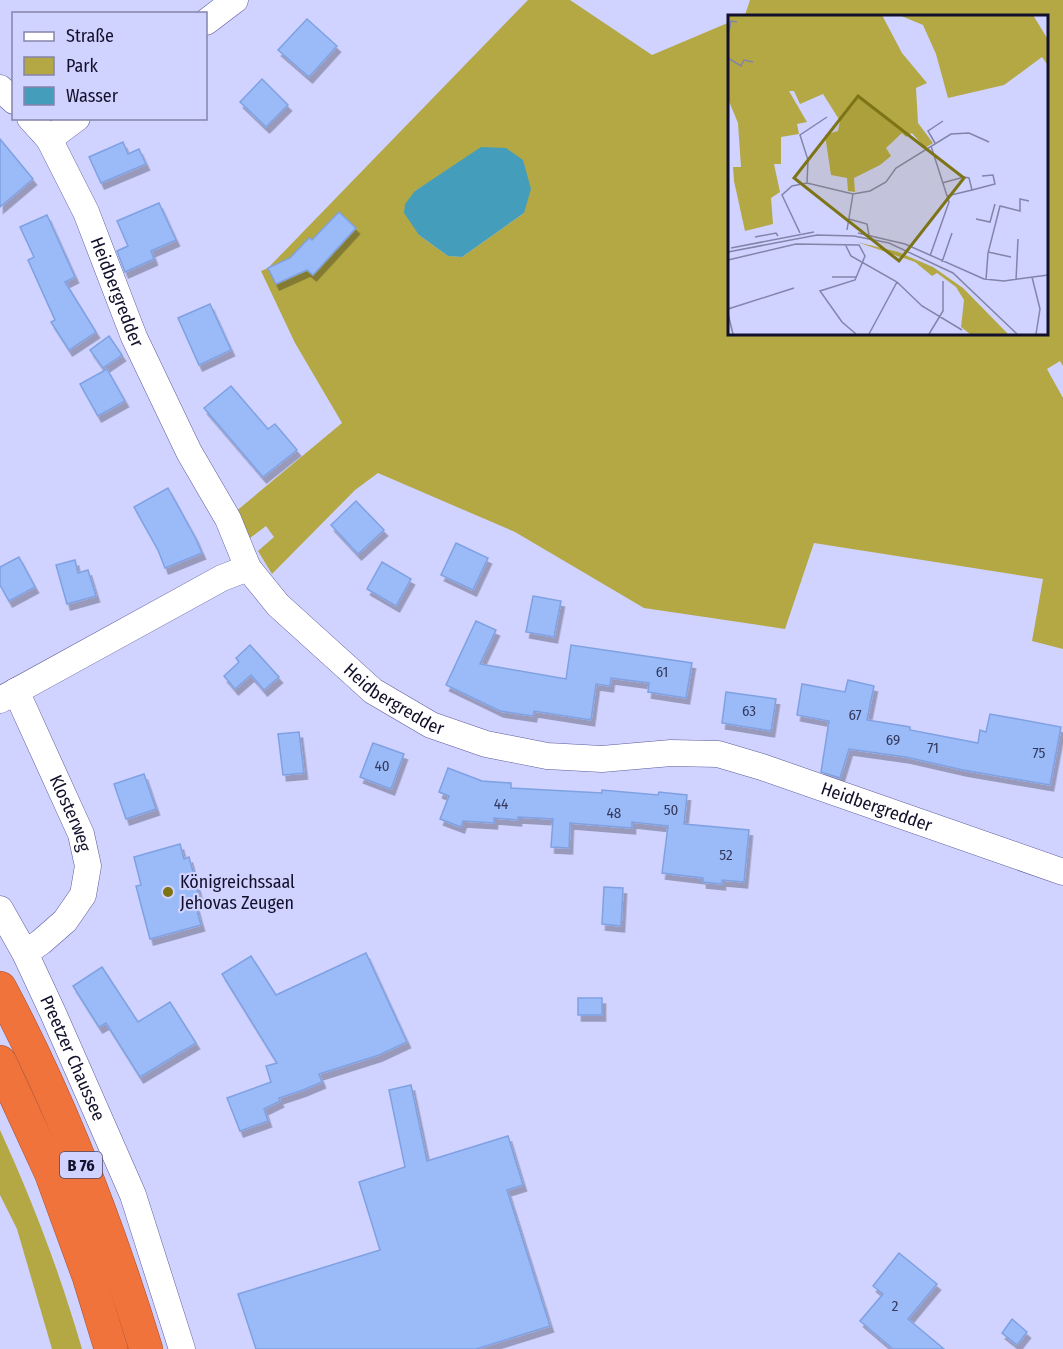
<svg xmlns="http://www.w3.org/2000/svg" width="1063" height="1349" font-family="'Fira Sans Condensed',sans-serif">
  <style>
    .green { fill: #b3a844; fill-rule: evenodd }
    .water { fill: #449dbb }
    .building { fill: #9bbaf8; stroke: #7fa1e2; stroke-width: 1.5; filter: url(#shadow) }
    .lines { fill: none; stroke-linecap: round; stroke-linejoin: round }
    .street-casing { stroke: #5c5b9c; stroke-width: 27 }
    .highway-casing { stroke: #a25035; stroke-width: 34 }
    .street { stroke: #fff; stroke-width: 26 }
    .highway { stroke: #ef733b; stroke-width: 33 }
    .poi-dot { fill: #7d7416; stroke: #d0d2ff; stroke-width: 2 }
    .labels { text-anchor: middle; stroke-width: 4.5; stroke-linejoin: round; paint-order: stroke }
    .number-label { font-size: 15px; fill: #343a5e }
    .shield { fill: #d0d2ff; stroke: #4b4a6a; stroke-width: 1.5 }
    .shield-label { font-size: 16px; font-weight: bold; fill: #12102a }
    .street-label { font-size: 18px; fill: #12102a; stroke: #d0d2ff }
    .poi-label { font-size: 18px; fill: #12102a; stroke: #d0d2ff; text-anchor: start }
    .inset-road { fill: none; stroke: #8484aa; stroke-width: 1.5 }
    .view { fill: #7d7416; fill-opacity: 0.15; stroke: #7d7416; stroke-width: 3 }
    .inset-edge { fill: none; stroke: #12102a; stroke-width: 3 }
  </style>
  <defs>
    <filter id="shadow"><feDropShadow dx="3.5" dy="6" stdDeviation="0" flood-color="#0004"/></filter>
  </defs>
  <rect width="100%" height="100%" fill="#d0d2ff"/>
  <g class="green">
    <path d="M528,0H570L652,55L730,22V333H1046V16H742L745,15L750,0H1063V366L1060,361L1047,369L1063,398V649L1032,641L1043,579L814,543L785,629L644,608L515,532L378,473L355,490L272,574L258,551L274,537L266,526L250,538L234,513L342,423L295,343L261,271L268,268ZM439,176L524,213L462,257L448,256L419,235L415,191ZM339,212L356,228L313,275L307,270L276,284L268,268L293,257L309,238L312,240Z"/>
    <path d="M0,1130C33,1202 60,1273 82,1349H52L17,1229L0,1195Z"/>
  </g>
  <polygon class="water" points="481,147 506,148 523,160 531,189 524,213 462,257 448,256 419,235 404,213 405,204 415,191"/>
  <g class="building">
    <polygon points="307,19 337,46 309,77 278,50"/>
    <polygon points="262,79 288,105 266,127 240,102"/>
    <polygon points="0,139 33,179 0,207"/>
    <polygon points="123,142 128,154 139,149 146,164 101,183 89,157"/>
    <polygon points="159,203 176,240 151,251 154,259 125,272 117,251 128,246 117,221"/>
    <polygon points="339,212 356,228 313,275 307,270 276,284 268,268 290,258 309,238 312,240"/>
    <polygon points="47,215 75,277 65,282 96,332 69,350 51,322 55,320 28,260 34,257 20,227"/>
    <polygon points="210,304 231,350 199,365 178,318"/>
    <polygon points="109,336 122,355 103,368 90,350"/>
    <polygon points="107,369 125,401 98,416 80,384"/>
    <polygon points="231,386 268,429 275,424 297,450 263,477 204,408"/>
    <polygon points="168,488 195,537 202,553 165,568 158,550 134,507"/>
    <polygon points="356,501 384,530 358,554 331,525"/>
    <polygon points="456,543 488,558 473,590 441,575"/>
    <polygon points="19,557 35,587 9,601 0,585 0,567"/>
    <polygon points="75,560 78,573 88,570 96,596 67,604 56,565"/>
    <polygon points="382,562 411,579 396,606 367,589"/>
    <polygon points="533,596 561,601 554,637 526,632"/>
    <polygon points="476,621 496,630 480,664 566,679 571,645 692,663 686,698 648,692 649,683 611,678 610,686 596,684 591,720 534,711 533,716 500,711 446,685"/>
    <polygon points="250,645 279,677 264,690 251,675 235,689 224,676 239,662 236,658"/>
    <polygon points="848,680 874,686 867,720 910,727 910,730 978,743 980,730 986,732 990,714 1061,727 1050,785 963,770 906,757 849,749 840,778 821,772 829,721 797,715 802,684 845,692"/>
    <polygon points="726,692 776,699 771,731 722,723"/>
    <polygon points="299,732 304,773 283,775 278,734"/>
    <polygon points="373,743 404,754 391,789 360,777"/>
    <polygon points="448,768 482,781 511,783 511,788 602,793 602,790 658,795 659,792 687,795 684,824 749,830 744,882 722,880 722,884 703,882 703,878 662,873 668,826 632,822 632,828 570,823 569,848 551,847 553,819 518,817 518,820 494,818 494,823 463,821 461,827 440,819 449,796 439,792"/>
    <polygon points="144,774 156,809 126,819 114,784"/>
    <polygon points="180,844 184,859 189,857 200,898 194,900 201,925 150,939 136,886 141,885 134,857"/>
    <polygon points="604,887 623,888 621,926 602,924"/>
    <polygon points="366,953 407,1042 379,1055 319,1074 322,1082 303,1090 279,1098 280,1101 264,1109 268,1121 240,1131 227,1098 271,1082 266,1066 277,1063 222,974 251,956 276,995"/>
    <polygon points="102,967 138,1022 170,1002 196,1043 140,1077 106,1023 99,1027 73,986"/>
    <rect x="578" y="998" width="24" height="17"/>
    <polygon points="411,1085 427,1161 508,1136 523,1185 507,1190 550,1326 476,1349 256,1349 238,1294 380,1250 359,1182 405,1167 389,1090"/>
    <polygon points="899,1253 937,1284 908,1319 944,1349 893,1349 860,1321 883,1294 873,1286"/>
    <polygon points="1012,1319 1027,1332 1017,1345 1002,1333"/>
  </g>
  <g class="lines">
    <defs>
      <g id="street">
        <polyline points="206,22 235,0"/>
        <polyline points="0,88 14,101"/>
        <path id="s1" d="M30,118L49,139L86,212L134,337L189,452L228,519L248,568L278,605L373,691L431,725L486,744L547,756L602,759L671,753L718,754L762,767L1063,872"/>
        <polyline points="49,139 77,118"/>
        <path id="s2" d="M16,691L81,834L88,866L83,895L65,921L41,942L25,953"/>
        <polyline points="0,700 222,578 248,568"/>
        <path id="s3" d="M0,909L25,953L53,1013L133,1195L182,1349"/>
      </g>
      <g id="highway">
        <path d="M0,988C61,1102 108,1225 146,1349"/>
        <polyline points="0,1062 51,1173 89,1277 111,1349"/>
      </g>
    </defs>
    <use href="#street" class="street-casing"/>
    <use href="#highway" class="highway-casing"/>
    <use href="#street" class="street"/>
    <use href="#highway" class="highway"/>
  </g>
  <circle class="poi-dot" cx="168" cy="892" r="6"/>
  <g class="labels">
    <g class="number-label">
      <text x="662" y="677">61</text>
      <text x="749" y="716">63</text>
      <text x="855" y="720">67</text>
      <text x="893" y="745">69</text>
      <text x="933" y="753">71</text>
      <text x="1039" y="758">75</text>
      <text x="382" y="771">40</text>
      <text x="501" y="809">44</text>
      <text x="671" y="815">50</text>
      <text x="614" y="818">48</text>
      <text x="726" y="860">52</text>
      <text x="895" y="1311">2</text>
    </g>
    <rect class="shield" x="60" y="1152" width="42" height="26" rx="4.5"/>
    <g class="shield-label">
      <text x="81" y="1171">B 76</text>
    </g>
    <g class="street-label">
      <text dy="6" stroke="none"><textPath href="#s1" startOffset="196">Heidbergredder</textPath></text>
      <text dy="6" stroke="none"><textPath href="#s1" startOffset="700">Heidbergredder</textPath></text>
      <text dy="6" stroke="none"><textPath href="#s1" startOffset="1204">Heidbergredder</textPath></text>
      <text dy="6" stroke="none"><textPath href="#s2" startOffset="134">Klosterweg</textPath></text>
      <text dy="6" stroke="none"><textPath href="#s3" startOffset="166">Preetzer Chaussee</textPath></text>
    </g>
    <g class="poi-label">
      <text x="180" y="888">Königreichssaal<tspan x="180" dy="21">Jehovas Zeugen</tspan></text>
    </g>
  </g>
  <g transform="translate(728 15)">
    <rect width="320" height="320" fill="#d0d2ff"/>
    <path d="M0,0H154L174,38L199,68L188,73L190,108L205,128L197,133L184,118L178,122L174,118L158,133L163,141L152,150L126,163L127,177L120,176L119,163L103,160L97,120L110,116L112,106L95,79L72,89L66,76H61L79,107L69,109L71,119L53,122V149H46L52,177L43,183L45,209L17,216L6,166L5,152H13L10,108L0,84ZM171,0H305L319,23V49L314,42L276,70L220,83L208,39L195,10ZM129,227L170,237L205,252L235,273L280,319H242L233,312L236,285L228,272L209,258L204,261L187,247Z" fill="#b3a844"/>
    <path class="inset-road" d="M0,21L3,6L9,7M0,43L13,51L16,45L25,47M207,128L200,116L215,106M79,168L80,145L72,120L99,102M214,168L236,162L241,163L244,175L267,169L265,160L254,161M219,181L244,175M121,204L139,209L141,220M248,204L262,207L267,189M119,215L125,179M72,218L54,180L64,171L79,168L125,179L142,176L158,167L168,153L223,119L241,118L261,127M130,218L177,229L256,264L276,266L320,260M27,222L48,218L50,221M117,229L123,241L169,267L194,291L234,315M3,233L86,217M0,237L89,220L126,221L161,228L225,258L289,319M260,237L283,242M202,241L221,187L203,131M0,245L68,229L131,230L137,241L127,265L92,276L114,307L128,319M214,247L224,218M104,262H129M304,262L312,294L308,319M258,265L260,238L272,191L292,196V184L301,186M288,265L290,224M0,294L66,273M0,299L5,319M141,319L169,267M201,319L215,296V266"/>
    <path class="view" d="M130,81L236,163L171,246L66,163Z"/>
    <rect width="320" height="320" class="inset-edge"/>
  </g>
  <rect x="12" y="12" width="195" height="108" fill="#d0d2ff" stroke="#8484aa" stroke-width="1.5"/>
  <rect x="24" y="32" width="30" height="9" fill="#ffffff" stroke="#8484aa" stroke-width="1.5"/>
  <text x="66" y="42" font-size="18" fill="#12102a">Straße</text>
  <rect x="24" y="57" width="30" height="18" fill="#b3a844" stroke="#8484aa" stroke-width="1.5"/>
  <text x="66" y="72" font-size="18" fill="#12102a">Park</text>
  <rect x="24" y="87" width="30" height="18" fill="#449dbb" stroke="#8484aa" stroke-width="1.5"/>
  <text x="66" y="102" font-size="18" fill="#12102a">Wasser</text>
</svg>
